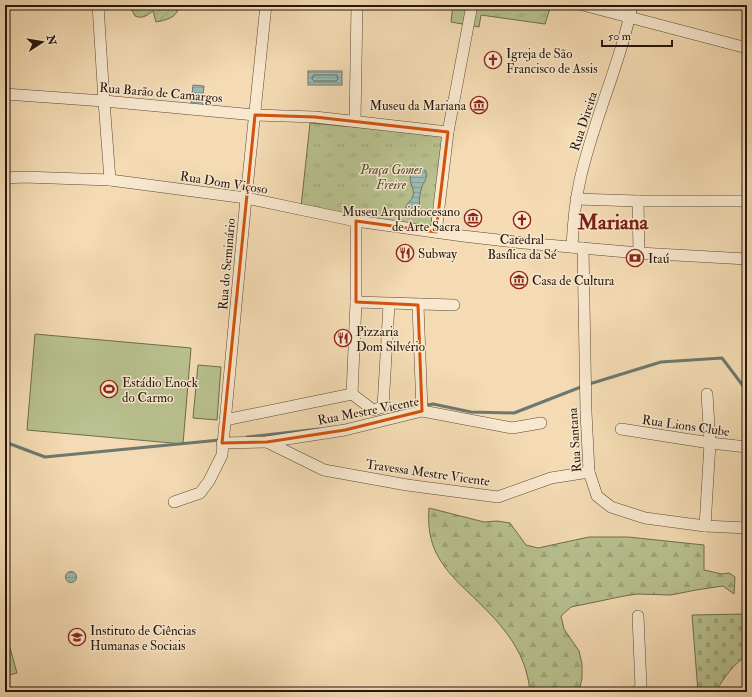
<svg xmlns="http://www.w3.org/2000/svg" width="752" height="697" font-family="'IM FELL Double Pica',serif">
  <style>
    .grass { fill: url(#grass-tufts); stroke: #6e6c4e }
    .forest { fill: url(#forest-firs); stroke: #6e6c4e }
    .cemetery { fill: url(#cemetery-stones); stroke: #6e6c4e }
    .garden { fill: url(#garden-furrows); stroke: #6e6c4e }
    .pitch { fill: #b8c18f; stroke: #6e6c4e }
    .water { fill: url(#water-rules); stroke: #6c7870 }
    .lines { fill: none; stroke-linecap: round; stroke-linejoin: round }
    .shore { stroke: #60685f; stroke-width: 1 }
    .stream { stroke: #6c7870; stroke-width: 3 }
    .street-casing { stroke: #594736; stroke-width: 12 }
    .street { stroke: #f8e8ce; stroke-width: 11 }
    .marked { fill: none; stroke: #d4520c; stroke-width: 3; stroke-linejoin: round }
    .labels { text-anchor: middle; stroke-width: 3; stroke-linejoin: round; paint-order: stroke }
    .poi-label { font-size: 13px; fill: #25160c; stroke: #f8e8ce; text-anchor: start }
    .street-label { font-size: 13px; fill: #25160c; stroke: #f8e8ce }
    .park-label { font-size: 13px; font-style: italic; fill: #514933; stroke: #f8e8ce }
    .town-label { font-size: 21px; font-weight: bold; fill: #7a1f14; stroke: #f8e8ce }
  </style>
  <defs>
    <pattern id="grass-tufts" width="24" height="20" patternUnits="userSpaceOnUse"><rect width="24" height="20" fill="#b8c18f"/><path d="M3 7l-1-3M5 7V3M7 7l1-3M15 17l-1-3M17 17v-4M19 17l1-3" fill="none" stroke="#9ea57a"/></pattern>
    <pattern id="forest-firs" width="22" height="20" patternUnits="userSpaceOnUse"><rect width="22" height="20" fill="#b8c18f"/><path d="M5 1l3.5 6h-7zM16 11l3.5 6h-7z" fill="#9ea57a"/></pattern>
    <pattern id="cemetery-stones" width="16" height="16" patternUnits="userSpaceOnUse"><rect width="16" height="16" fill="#b8c18f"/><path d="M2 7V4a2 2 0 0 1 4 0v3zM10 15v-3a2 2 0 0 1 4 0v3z" fill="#9ea57a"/></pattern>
    <pattern id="garden-furrows" width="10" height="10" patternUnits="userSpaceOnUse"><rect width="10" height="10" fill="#b8c18f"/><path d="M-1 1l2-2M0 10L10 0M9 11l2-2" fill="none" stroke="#9ea57a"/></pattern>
    <pattern id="water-rules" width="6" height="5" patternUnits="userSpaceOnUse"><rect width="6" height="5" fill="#9cbab2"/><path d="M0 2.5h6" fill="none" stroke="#869f98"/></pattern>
  </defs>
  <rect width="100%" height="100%" fill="#f4dbb3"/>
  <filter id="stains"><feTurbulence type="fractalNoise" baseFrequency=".005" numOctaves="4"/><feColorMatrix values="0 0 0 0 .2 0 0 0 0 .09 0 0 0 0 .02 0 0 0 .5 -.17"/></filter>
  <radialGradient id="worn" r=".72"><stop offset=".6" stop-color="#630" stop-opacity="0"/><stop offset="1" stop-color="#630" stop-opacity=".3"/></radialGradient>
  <g class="grass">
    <polygon points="453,5 551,5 545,24 481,15 479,27 451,22"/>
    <polygon points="310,123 445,135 430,232 301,207"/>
  </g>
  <path class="forest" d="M429,508L484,522L497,521L510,523L526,545L538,548L589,537H628L704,545V570L722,574L729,573L735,577L734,594L723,586L696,590L671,595L637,594L624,596L571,607L561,616L564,629L579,651L582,664V678L579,692H530C526,647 498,621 467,591C454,579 441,565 434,548C429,535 428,522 429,508Z"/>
  <path class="cemetery" d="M747,614V655C733,665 724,677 716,692H698L692,615Z"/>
  <path class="garden" d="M119,5H179C178,18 166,20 156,22L153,11C146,16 143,19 135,16L132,10Z"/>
  <g class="pitch">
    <polygon points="35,334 191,348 183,444 27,430"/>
    <polygon points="198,365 221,367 217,420 193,418"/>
    <polygon points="5,630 17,673 5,676"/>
  </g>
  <g class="water">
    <rect x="308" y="71" width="34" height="14"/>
    <polygon points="193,85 204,86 202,105 191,104"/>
    <path d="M418,169H422L426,171C427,183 423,181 421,190C419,197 419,204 420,211L413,217C398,208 410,204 413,196C416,185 402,178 418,169Z"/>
    <circle cx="71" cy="577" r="5.5"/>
  </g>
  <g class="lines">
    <polygon class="shore" points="314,75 337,75 338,79 336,81 314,81 312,79"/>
    <g class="stream">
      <polyline points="391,414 401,409 433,404 471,412 514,413 586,385 661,362 722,358 747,391"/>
      <polyline points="247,437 319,429"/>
      <polyline points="5,442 45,457 220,440"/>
    </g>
    <defs>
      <g id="street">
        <polyline points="98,5 104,101 110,180"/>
        <polyline points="583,5 747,48"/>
        <polyline points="5,94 104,101 255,115 315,117 448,132"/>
        <polyline points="355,121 357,5"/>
        <polyline points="5,178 24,177 110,180 246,198 356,221 463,236 524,243 639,253 747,259"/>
        <polyline points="576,199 638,201 747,201"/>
        <polyline points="638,201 639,253"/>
        <polyline points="436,232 448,132 472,5"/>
        <path d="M572,247C573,225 575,202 580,180C593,121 620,65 632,5"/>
        <polyline points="583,248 586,412 589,472 597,496 611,507 645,518 705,526 747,528"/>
        <polyline points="356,302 454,305"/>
        <polyline points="418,305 422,411"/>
        <polyline points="352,394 373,410 383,407 389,304"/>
        <polyline points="225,420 352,394 356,302 356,221"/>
        <polyline points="621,429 710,443 747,447"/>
        <polyline points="267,442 324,470 407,485 498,497 551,478 589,472"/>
        <polyline points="222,443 267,442 345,430 422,411 512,428 541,423"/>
        <polyline points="174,502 200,493 209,481 222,455 246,198 266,5"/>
        <polyline points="705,526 710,443 707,394"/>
        <polyline points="636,692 641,687 638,616"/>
      </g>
    </defs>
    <use href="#street" class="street-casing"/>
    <use href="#street" class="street"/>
  </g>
  <path class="marked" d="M255,115L315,117L448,132L436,232L356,221V302L418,305L422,411L345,430L267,442L222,443Z"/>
  <defs>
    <symbol id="church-ring" viewBox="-11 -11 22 22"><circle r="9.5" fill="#f8e8ce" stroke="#8f2418" stroke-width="1.5"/><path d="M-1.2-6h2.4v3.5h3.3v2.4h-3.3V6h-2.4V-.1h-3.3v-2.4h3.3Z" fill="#8f2418"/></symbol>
    <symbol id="museum-ring" viewBox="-11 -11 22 22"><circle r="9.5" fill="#f8e8ce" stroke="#8f2418" stroke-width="1.5"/><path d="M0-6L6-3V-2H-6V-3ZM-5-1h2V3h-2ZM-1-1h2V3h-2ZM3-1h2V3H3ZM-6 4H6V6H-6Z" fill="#8f2418"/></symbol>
    <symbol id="restaurant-ring" viewBox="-11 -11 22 22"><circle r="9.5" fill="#f8e8ce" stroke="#8f2418" stroke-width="1.5"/><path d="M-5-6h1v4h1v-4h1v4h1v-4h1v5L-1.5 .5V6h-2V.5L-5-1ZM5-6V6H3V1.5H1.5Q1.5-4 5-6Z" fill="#8f2418"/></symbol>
    <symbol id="bank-ring" viewBox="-11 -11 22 22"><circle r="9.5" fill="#f8e8ce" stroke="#8f2418" stroke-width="1.5"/><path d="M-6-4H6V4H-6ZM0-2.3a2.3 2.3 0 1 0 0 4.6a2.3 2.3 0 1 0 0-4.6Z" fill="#8f2418"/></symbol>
    <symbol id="stadium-ring" viewBox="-11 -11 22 22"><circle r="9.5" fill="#f8e8ce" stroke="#8f2418" stroke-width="1.5"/><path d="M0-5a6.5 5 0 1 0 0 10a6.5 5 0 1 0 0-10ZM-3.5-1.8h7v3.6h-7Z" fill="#8f2418"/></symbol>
    <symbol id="university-ring" viewBox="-11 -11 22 22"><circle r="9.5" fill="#f8e8ce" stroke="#8f2418" stroke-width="1.5"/><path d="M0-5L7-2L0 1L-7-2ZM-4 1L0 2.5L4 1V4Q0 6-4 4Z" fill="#8f2418"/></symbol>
  </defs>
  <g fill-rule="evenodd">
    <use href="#church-ring" x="483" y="50" width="20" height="20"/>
    <use href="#museum-ring" x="469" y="95" width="20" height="20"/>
    <use href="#museum-ring" x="463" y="208" width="20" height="20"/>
    <use href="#church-ring" x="512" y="210" width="20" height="20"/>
    <use href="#restaurant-ring" x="395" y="243" width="20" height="20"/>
    <use href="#bank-ring" x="625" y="248" width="20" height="20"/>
    <use href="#museum-ring" x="509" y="270" width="20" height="20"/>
    <use href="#restaurant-ring" x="333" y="328" width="20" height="20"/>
    <use href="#stadium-ring" x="99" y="379" width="20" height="20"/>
    <use href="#university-ring" x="67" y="627" width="20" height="20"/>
  </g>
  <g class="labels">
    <g class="poi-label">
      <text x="506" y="58">Igreja de São<tspan x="506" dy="15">Francisco de Assis</tspan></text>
      <text x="466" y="110" text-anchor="end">Museu da Mariana</text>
      <text x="460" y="216" text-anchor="end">Museu Arquidiocesano<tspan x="460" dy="15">de Arte Sacra</tspan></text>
      <text x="522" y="244" text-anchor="middle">Catedral<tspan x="522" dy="15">Basílica da Sé</tspan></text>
      <text x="418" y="258">Subway</text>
      <text x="648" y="263">Itaú</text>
      <text x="532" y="285">Casa de Cultura</text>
      <text x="356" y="336">Pizzaria<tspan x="356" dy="15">Dom Silvério</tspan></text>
      <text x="122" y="387">Estádio Enock<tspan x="122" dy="15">do Carmo</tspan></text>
      <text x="90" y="635">Instituto de Ciências<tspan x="90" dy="15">Humanas e Sociais</tspan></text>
    </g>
    <g class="street-label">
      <text transform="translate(161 92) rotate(5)" y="5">Rua Barão de Camargos</text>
      <text transform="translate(583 121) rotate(-72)" y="5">Rua Direita</text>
      <text transform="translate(224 182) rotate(9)" y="5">Rua Dom Viçoso</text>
      <text transform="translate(226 264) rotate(-85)" y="5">Rua do Seminário</text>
      <text transform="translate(368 410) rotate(-11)" y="5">Rua Mestre Vicente</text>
      <text transform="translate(686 425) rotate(8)" y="5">Rua Lions Clube</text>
      <text transform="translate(574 440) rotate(-94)" y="5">Rua Santana</text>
      <text transform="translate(428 472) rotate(8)" y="5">Travessa Mestre Vicente</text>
    </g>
    <g class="park-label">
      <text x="391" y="174">Praça Gomes<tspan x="391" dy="15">Freire</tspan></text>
    </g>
    <g class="town-label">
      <text x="613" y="229">Mariana</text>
    </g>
  </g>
  <rect width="752" height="697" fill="none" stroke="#f4dbb3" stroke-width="20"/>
  <rect x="6" y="6" width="740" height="685" fill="none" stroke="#25160c" stroke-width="2"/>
  <rect x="10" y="10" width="732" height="677" fill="none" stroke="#25160c"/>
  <g transform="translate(42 42) rotate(78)" stroke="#f8e8ce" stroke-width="3" paint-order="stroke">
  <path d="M0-3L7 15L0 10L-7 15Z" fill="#25160c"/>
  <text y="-6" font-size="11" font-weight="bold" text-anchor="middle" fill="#25160c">N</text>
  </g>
  <path d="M602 40v6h70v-6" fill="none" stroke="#25160c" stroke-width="2"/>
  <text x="608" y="40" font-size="12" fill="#25160c" stroke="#f8e8ce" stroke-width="3" paint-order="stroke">50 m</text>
  <rect width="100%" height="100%" filter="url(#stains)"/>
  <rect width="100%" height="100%" fill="url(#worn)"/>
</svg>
